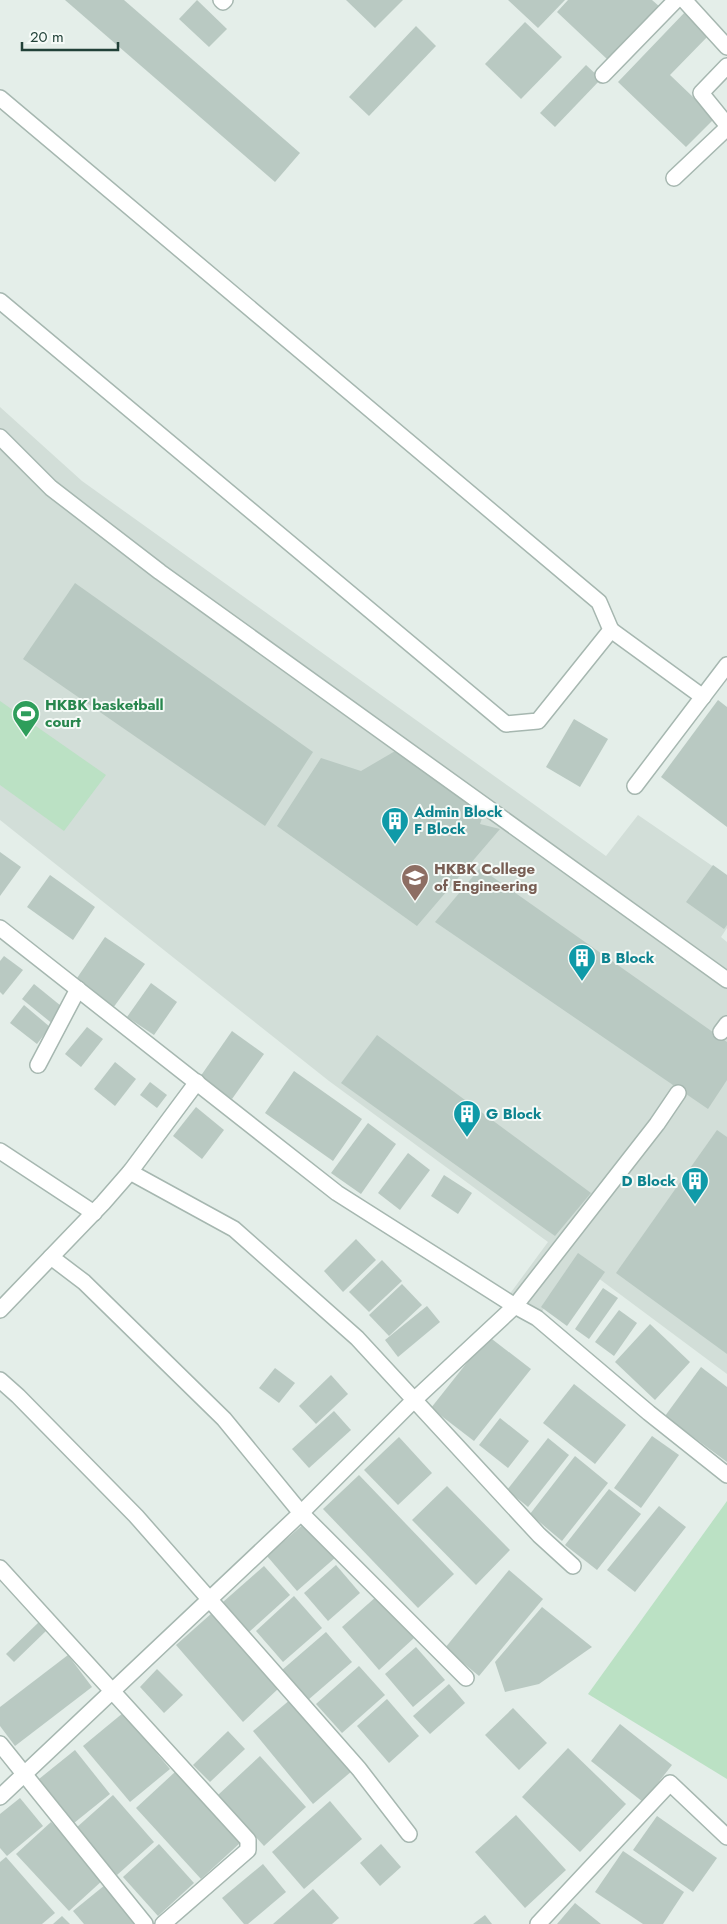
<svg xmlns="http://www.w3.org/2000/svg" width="727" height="1924" font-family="Jost,sans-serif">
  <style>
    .built { fill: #d2ded8 }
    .green { fill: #bbe1c4 }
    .building { fill: #b9c9c2 }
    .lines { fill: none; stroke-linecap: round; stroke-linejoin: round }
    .lane-casing { stroke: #a6b7b0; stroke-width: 18 }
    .street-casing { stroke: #a6b7b0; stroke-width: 18 }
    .lane { stroke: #fff; stroke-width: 15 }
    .street { stroke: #fff; stroke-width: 15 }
    .labels { text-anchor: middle; stroke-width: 4; stroke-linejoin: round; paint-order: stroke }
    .leisure-label { font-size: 15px; font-weight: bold; fill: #27864d; stroke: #f5faf7; text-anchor: start }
    .culture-label { font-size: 15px; font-weight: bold; fill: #0d838f; stroke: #f5faf7; text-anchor: start }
    .education-label { font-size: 15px; font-weight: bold; fill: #785e54; stroke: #f5faf7; text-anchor: start }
  </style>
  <rect width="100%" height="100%" fill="#e4eee9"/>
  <polygon class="built" points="0,407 82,481 606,856 638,815 727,876 727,928 721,937 727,942 727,1374 578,1263 537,1318 509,1295 548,1242 329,1081 0,820"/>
  <g class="green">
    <polygon points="0,701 106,775 64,831 0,785"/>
    <polygon points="727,1501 727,1779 588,1694"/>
  </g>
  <g class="building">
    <polygon points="65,0 124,0 300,153 275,182"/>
    <polygon points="197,0 227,29 209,47 179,19"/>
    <polygon points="346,0 403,0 375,28"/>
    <polygon points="508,0 565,0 538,28"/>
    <polygon points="568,0 652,0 660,7 608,60 557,12"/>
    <polygon points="686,11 710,34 670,75 715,118 686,147 618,82"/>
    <polygon points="525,22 562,57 521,99 485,64"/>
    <polygon points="416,26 436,46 369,116 349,97"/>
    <polygon points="586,65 601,79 555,127 540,113"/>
    <polygon points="75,583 313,752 265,826 23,659"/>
    <polygon points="718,700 727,707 727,827 661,777"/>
    <polygon points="574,719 608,739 580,787 546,767"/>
    <polygon points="402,747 486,807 480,824 500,829 417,926 277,826 321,758 361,771"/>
    <polygon points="0,852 21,867 0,896"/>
    <polygon points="713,865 727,875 727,925 724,929 686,902"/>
    <polygon points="480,868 727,1042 727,1080 708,1109 435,922"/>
    <polygon points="50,875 95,907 73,940 27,907"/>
    <polygon points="105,937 145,964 113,1008 75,981"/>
    <polygon points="4,956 23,970 3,995 0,992 0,961"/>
    <polygon points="151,983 177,1002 154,1035 127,1017"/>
    <polygon points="34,984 66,1010 54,1025 22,999"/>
    <polygon points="24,1005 50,1027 37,1044 10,1023"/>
    <polygon points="87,1027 103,1039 81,1067 65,1054"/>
    <polygon points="232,1031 264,1054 232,1099 200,1077"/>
    <polygon points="377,1035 591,1193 555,1236 341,1083"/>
    <polygon points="115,1062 136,1079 115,1106 94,1089"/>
    <polygon points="294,1071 362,1119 333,1161 265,1113"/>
    <polygon points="150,1082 167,1095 157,1108 140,1095"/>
    <polygon points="196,1107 224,1130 202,1159 173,1136"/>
    <polygon points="368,1123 396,1144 361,1194 331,1173"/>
    <polygon points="717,1130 727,1137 727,1354 616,1273"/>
    <polygon points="408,1153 430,1170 400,1210 378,1193"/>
    <polygon points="444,1175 472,1193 458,1214 431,1196"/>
    <polygon points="356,1239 376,1260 343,1292 324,1271"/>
    <polygon points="578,1253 605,1272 567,1326 541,1307"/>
    <polygon points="382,1260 402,1281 369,1312 349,1292"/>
    <polygon points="402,1284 422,1305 389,1336 369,1315"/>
    <polygon points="603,1288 618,1298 589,1339 575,1329"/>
    <polygon points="427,1306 440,1322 398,1357 385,1340"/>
    <polygon points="619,1310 637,1323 614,1356 595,1342"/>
    <polygon points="650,1324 690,1362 655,1400 615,1362"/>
    <polygon points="488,1336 531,1369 474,1441 431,1408"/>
    <polygon points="701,1367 727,1387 727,1462 665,1416"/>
    <polygon points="275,1368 295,1383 279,1403 259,1388"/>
    <polygon points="331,1375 348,1394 316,1424 299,1406"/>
    <polygon points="574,1384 626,1425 595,1464 543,1423"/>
    <polygon points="334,1411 351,1430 309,1468 292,1449"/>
    <polygon points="500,1418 529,1441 508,1468 479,1445"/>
    <polygon points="652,1436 679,1455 641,1508 614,1488"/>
    <polygon points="399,1437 432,1473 398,1505 364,1470"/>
    <polygon points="548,1438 569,1455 528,1507 507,1490"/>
    <polygon points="575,1456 608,1483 562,1541 530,1514"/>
    <polygon points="359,1475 454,1574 418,1608 323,1509"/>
    <polygon points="447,1486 510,1550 476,1585 412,1520"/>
    <polygon points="609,1489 641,1514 597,1570 565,1545"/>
    <polygon points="659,1506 686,1527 635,1592 607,1570"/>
    <polygon points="306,1522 336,1557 297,1591 267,1556"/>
    <polygon points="336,1565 360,1593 328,1621 304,1593"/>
    <polygon points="264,1566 290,1595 249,1632 223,1602"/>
    <polygon points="509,1570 543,1599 479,1676 445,1648"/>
    <polygon points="294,1596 322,1628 283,1662 256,1631"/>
    <polygon points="377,1596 414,1638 379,1670 342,1627"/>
    <polygon points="542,1607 592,1647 539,1684 505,1692 495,1662"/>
    <polygon points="212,1613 279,1688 243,1722 176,1645"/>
    <polygon points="40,1621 48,1629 14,1662 6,1654"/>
    <polygon points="326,1632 352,1662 308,1700 282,1670"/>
    <polygon points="416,1647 445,1680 413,1707 385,1674"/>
    <polygon points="68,1655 92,1687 15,1746 0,1726 0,1707"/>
    <polygon points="359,1666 385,1695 342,1733 316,1704"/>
    <polygon points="157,1669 183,1695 164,1713 140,1687"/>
    <polygon points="449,1684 465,1703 430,1734 413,1716"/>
    <polygon points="291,1699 352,1771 313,1804 253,1731"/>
    <polygon points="387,1699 419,1736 389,1763 357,1726"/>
    <polygon points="513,1708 547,1743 519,1770 485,1735"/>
    <polygon points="123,1713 170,1769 130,1802 83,1746"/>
    <polygon points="620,1724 672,1765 643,1802 591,1761"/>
    <polygon points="228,1731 245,1749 210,1782 193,1765"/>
    <polygon points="568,1748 626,1804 580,1852 522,1797"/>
    <polygon points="75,1750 110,1794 74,1823 39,1779"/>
    <polygon points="260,1756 306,1807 264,1846 218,1795"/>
    <polygon points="175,1772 240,1843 201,1879 136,1808"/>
    <polygon points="113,1795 154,1842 117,1875 76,1828"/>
    <polygon points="20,1798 43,1826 7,1856 0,1848 0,1814"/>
    <polygon points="330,1801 362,1839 304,1889 272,1852"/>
    <polygon points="516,1815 566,1870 525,1908 475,1852"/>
    <polygon points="657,1816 717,1858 693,1892 633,1850"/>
    <polygon points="51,1822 104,1879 69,1911 16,1854"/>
    <polygon points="159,1844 194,1883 158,1916 123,1877"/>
    <polygon points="381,1844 401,1867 380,1886 360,1863"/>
    <polygon points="623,1851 684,1892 663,1924 643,1924 595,1892"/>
    <polygon points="6,1857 55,1913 42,1924 0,1924 0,1862"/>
    <polygon points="263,1864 286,1892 248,1924 244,1924 222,1898"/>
    <polygon points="105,1885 138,1924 84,1924 73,1911"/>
    <polygon points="313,1889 339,1918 332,1924 273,1924"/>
    <polygon points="575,1903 601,1924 557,1924"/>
    <polygon points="485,1915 492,1924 473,1924"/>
    <polygon points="62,1916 70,1924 53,1924"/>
  </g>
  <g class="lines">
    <defs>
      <g id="lane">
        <polyline points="221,0 223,2 225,0"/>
        <polyline points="0,437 51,488 160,572 727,980"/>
        <polyline points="721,1032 727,1024"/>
        <polyline points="515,1306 657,1124 678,1093"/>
      </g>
      <g id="street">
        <polyline points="684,0 727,47"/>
        <polyline points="727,66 701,93 727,125"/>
        <polyline points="603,75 676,0"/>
        <polyline points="0,98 599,602 611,630 538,721 506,724 0,301"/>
        <polyline points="674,178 727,128"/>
        <polyline points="611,630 703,697"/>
        <polyline points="635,786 727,665"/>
        <polyline points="0,928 337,1193 515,1306 537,1318 649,1413 727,1475"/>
        <polyline points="38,1065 78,989"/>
        <polyline points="0,1151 94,1213"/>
        <polyline points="130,1172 234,1229 357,1338 539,1535 573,1566"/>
        <polyline points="51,1257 84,1282 224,1419 301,1513 466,1678"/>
        <polyline points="0,1310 103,1203 130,1172 197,1082"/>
        <polyline points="0,1380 18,1396 136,1516 359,1769 409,1834"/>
        <polyline points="0,1568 248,1840 248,1850 163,1924"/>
        <polyline points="0,1744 145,1924"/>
        <polyline points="0,1797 301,1513 413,1401 515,1306"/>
        <polyline points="538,1924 670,1783 727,1837"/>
      </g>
    </defs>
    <use href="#lane" class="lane-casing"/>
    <use href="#street" class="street-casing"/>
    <use href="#lane" class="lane"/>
    <use href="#street" class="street"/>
  </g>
  <defs>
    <symbol id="stadium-pin" viewBox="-11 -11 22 30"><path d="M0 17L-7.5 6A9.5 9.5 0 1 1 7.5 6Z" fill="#2e9e5b" stroke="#f5faf7"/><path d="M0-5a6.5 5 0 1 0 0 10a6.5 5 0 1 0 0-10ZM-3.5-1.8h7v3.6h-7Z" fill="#fff"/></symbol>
    <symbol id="building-pin" viewBox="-11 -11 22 30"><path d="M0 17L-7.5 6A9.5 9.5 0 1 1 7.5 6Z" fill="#0f9aa8" stroke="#f5faf7"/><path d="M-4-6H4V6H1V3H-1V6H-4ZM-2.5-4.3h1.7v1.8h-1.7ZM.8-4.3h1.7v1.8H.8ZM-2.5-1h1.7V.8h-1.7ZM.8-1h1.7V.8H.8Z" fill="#fff"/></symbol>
    <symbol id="university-pin" viewBox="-11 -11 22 30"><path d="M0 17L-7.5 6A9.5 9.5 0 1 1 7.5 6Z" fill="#8d6e63" stroke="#f5faf7"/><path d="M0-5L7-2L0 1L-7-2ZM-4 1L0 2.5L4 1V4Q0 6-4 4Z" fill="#fff"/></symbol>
  </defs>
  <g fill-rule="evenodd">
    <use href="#stadium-pin" x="10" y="698" width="32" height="43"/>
    <use href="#building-pin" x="379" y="805" width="32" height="43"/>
    <use href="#university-pin" x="399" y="862" width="32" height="43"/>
    <use href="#building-pin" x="566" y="942" width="32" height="43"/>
    <use href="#building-pin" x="451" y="1098" width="32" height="43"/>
    <use href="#building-pin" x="679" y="1165" width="32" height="43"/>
  </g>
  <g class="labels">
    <g class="leisure-label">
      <text x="45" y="710">HKBK basketball<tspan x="45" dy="17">court</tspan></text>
    </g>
    <g class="culture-label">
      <text x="414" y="817">Admin Block<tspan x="414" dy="17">F Block</tspan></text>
      <text x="601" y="963">B Block</text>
      <text x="486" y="1119">G Block</text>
      <text x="676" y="1186" text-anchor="end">D Block</text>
    </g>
    <g class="education-label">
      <text x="434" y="874">HKBK College<tspan x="434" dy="17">of Engineering</tspan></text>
    </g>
  </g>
  <path d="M22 42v8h96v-8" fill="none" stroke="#214138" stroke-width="2.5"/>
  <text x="30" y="42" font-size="15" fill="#214138" stroke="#f5faf7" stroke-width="4" paint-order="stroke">20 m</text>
</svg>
